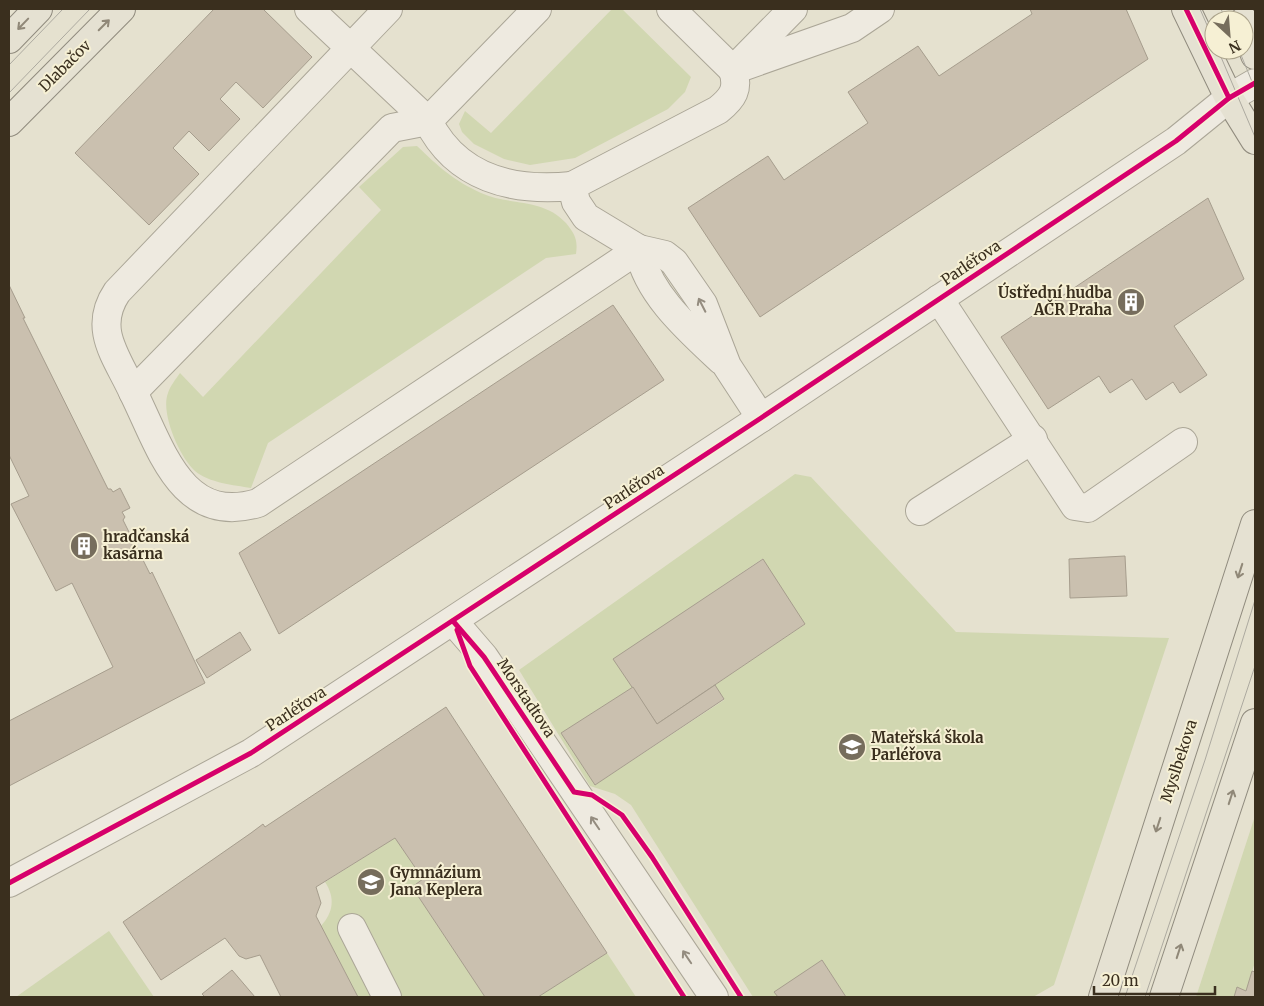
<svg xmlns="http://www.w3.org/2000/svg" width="1264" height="1006" font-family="Merriweather,serif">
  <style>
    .green { fill: #d1d7b1; fill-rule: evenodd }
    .building { fill: #cac0af; stroke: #a69d8d }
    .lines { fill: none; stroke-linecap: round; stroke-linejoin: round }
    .minor-casing { stroke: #aba697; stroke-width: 30 }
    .major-casing { stroke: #908b7e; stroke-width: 30 }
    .minor { stroke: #eeeae0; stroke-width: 28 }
    .major { stroke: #e5e1d2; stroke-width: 28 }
    .tram { stroke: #adaaa0; stroke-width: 1 }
    .cycleway-casing { stroke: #f6f0d4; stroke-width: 8 }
    .cycleway { stroke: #d6006c; stroke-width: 5 }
    .oneway { stroke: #908878 }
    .oneway2 { stroke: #948c7f }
    .labels { text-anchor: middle; stroke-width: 4; stroke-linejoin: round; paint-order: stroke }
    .street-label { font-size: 15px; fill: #3a2f1e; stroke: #f6f0d4 }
    .poi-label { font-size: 15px; font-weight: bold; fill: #3a2f1e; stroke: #f6f0d4; text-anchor: start }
  </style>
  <rect width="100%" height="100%" fill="#e5e1cf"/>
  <g class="green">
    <polygon points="612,9 622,9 691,77 685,92 668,109 575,158 530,165 504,159 474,144 462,132 459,124 465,111 491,133"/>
    <path d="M417,146C439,167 453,180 481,193C510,206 543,198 566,223C575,234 578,240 576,254L546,258L268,443L251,488C234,485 209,483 195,471C180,458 160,413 168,393C170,386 176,379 180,373L203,397L381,210L359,187L403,147Z"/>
    <path d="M795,474L811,477L956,632L1169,638L1054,985L1033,997H846L822,960L775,992L778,997H753L631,805L615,794L590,786L519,670ZM762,559L804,625L715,685L724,700L595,785L561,733L633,687L614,659Z"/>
    <polygon points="1255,816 1255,962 1246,991 1237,988 1234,997 1196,997"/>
    <path d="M395,838L423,879L412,887L485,997H358L321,926C334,912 335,897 325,882Z"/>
    <polygon points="109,931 154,997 16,997"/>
    <polygon points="607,953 636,997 538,997"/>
  </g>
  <g class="building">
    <polygon points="214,9 263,9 312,57 263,108 236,82 220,99 240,119 209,151 189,131 173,148 199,174 149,225 75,153"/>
    <polygon points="1030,9 1126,9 1148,59 760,317 688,208 768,156 784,180 868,123 848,92 918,46 939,76 1032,14"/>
    <polygon points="1208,198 1244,279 1174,326 1207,375 1180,393 1173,382 1146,400 1132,379 1110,393 1099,376 1048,409 1001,337"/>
    <polygon points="9,285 25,318 23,318 108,489 111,489 113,492 120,488 130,508 122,512 125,517 123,520 150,574 152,572 205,683 9,786 9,721 113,667 72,583 56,591 11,504 29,496 9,455"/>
    <polygon points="613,305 664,380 279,634 239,553"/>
    <polygon points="1125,556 1127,596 1070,598 1069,559"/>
    <polygon points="763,559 805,624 657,724 613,659"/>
    <polygon points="240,632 251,650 207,678 196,660"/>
    <polygon points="715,685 724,699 595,785 561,733 633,687 657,724"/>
    <polygon points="446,707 607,953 538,997 485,997 412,887 423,879 395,838 316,887 321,903 316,916 358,997 281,997 260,955 246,959 239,956 225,938 161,980 123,922 251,833 263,824 265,827"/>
    <polygon points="822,960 846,997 778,997 774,992"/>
    <polygon points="232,970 255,997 205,997 202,994"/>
    <polygon points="1252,971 1255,972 1255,997 1234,997 1237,987 1246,991"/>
  </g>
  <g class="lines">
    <defs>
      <g id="minor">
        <path d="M309,9L428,121L392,128L133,392C161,448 181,526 258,503L639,249"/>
        <path d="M537,9L428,121C456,178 513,192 572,186"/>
        <polyline points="671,9 733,70 852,28 880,9"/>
        <path d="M639,249C646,293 690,331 721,360"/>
        <polyline points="939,299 1075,506 1088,508 1183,442"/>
        <path d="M133,392C117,357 92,329 117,292L388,9"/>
        <path d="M761,418L727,366L703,304L674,262L665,255L639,249L586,217L576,202L572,186L718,110C733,98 739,89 733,70L793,9"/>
        <polyline points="920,511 1033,439"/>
        <polyline points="453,621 484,657 714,997"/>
        <polyline points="9,883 251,753 761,418 1176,141 1229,98 1255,83"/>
        <polyline points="352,928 387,997"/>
      </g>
      <g id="major">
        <polyline points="1186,9 1229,98 1255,140"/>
        <polyline points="1244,21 1255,55"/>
        <polyline points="9,39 38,9"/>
        <polyline points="9,122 121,9"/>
        <polyline points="1103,997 1255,524"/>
        <polyline points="1164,997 1255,723"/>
      </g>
    </defs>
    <use href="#minor" class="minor-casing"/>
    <use href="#major" class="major-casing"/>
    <use href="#minor" class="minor"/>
    <use href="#major" class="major"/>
    <g class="tram">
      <polyline points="1200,9 1214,41"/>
      <polyline points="1221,9 1226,20"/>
      <polyline points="1218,50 1255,137"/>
      <polyline points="1239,50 1255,89"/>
      <polyline points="9,65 63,9"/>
      <polyline points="9,93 90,9"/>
      <polyline points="1125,997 1205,760 1255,600"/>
      <polyline points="1145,997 1255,666"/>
    </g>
    <defs>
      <g id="cycleway">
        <polyline points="1186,9 1229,98"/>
        <polyline points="453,621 484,657 574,792 592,795 622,815 652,857 741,997"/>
        <polyline points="457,630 470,666 684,997"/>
        <polyline points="9,883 251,753 761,418 1176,141 1229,98 1255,83"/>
      </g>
    </defs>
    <use href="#cycleway" class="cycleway-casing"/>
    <use href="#cycleway" class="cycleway"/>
  </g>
  <defs><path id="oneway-shaft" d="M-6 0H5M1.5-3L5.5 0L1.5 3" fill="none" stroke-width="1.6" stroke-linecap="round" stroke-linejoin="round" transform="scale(1.25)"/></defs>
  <g class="oneway">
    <use href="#oneway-shaft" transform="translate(23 24) rotate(134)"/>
    <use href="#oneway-shaft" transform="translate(104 25) rotate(-45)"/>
    <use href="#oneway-shaft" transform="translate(1240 571) rotate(108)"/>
    <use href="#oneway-shaft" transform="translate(1231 797) rotate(-72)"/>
    <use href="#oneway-shaft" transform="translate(1158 825) rotate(108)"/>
    <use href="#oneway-shaft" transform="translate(1179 951) rotate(-72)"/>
  </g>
  <g class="oneway2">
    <use href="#oneway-shaft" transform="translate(702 305) rotate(-117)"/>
    <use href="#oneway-shaft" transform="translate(595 823) rotate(-124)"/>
    <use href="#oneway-shaft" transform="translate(687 957) rotate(-124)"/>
  </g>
  <defs>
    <symbol id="building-disc" viewBox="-11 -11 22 22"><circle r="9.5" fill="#766d5c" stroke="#f6f0d4"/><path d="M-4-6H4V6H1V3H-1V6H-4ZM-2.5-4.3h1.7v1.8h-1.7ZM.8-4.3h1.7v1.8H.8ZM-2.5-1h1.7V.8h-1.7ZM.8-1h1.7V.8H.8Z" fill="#fff"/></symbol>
    <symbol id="school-disc" viewBox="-11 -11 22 22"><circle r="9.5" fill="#766d5c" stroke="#f6f0d4"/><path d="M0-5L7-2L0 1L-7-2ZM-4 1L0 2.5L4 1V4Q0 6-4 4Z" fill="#fff"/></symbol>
  </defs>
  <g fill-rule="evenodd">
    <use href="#building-disc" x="1115" y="286" width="32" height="32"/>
    <use href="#building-disc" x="68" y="530" width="32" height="32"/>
    <use href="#school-disc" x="836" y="731" width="32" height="32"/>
    <use href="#school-disc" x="355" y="866" width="32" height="32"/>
  </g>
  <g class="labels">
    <g class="street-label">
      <text transform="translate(65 66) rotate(-45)" y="5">Dlabačov</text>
      <text transform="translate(971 263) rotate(-34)" y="5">Parléřova</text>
      <text transform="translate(634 487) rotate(-33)" y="5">Parléřova</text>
      <text transform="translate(526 698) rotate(56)" y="5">Morstadtova</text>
      <text transform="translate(296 709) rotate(-33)" y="5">Parléřova</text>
      <text transform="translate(1179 761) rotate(-72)" y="5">Myslbekova</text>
    </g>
    <g class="poi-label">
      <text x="1112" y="298" text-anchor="end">Ústřední hudba<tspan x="1112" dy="17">AČR Praha</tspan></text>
      <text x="103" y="542">hradčanská<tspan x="103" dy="17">kasárna</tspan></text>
      <text x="871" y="743">Mateřská škola<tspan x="871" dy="17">Parléřova</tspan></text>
      <text x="390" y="878">Gymnázium<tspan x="390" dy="17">Jana Keplera</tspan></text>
    </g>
  </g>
  <rect width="1264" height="1006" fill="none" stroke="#3a2f1e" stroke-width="20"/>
  <g transform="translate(1229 35) rotate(154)"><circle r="24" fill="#f6f0d4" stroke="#aba38b"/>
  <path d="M0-4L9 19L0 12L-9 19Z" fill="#766d5c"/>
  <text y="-8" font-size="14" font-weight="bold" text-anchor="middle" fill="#3a2f1e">N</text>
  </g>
  <path d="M1094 986v8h121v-8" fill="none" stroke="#3a2f1e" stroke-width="2.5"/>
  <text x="1102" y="986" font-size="15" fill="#3a2f1e" stroke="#f6f0d4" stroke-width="4" paint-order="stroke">20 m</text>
</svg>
